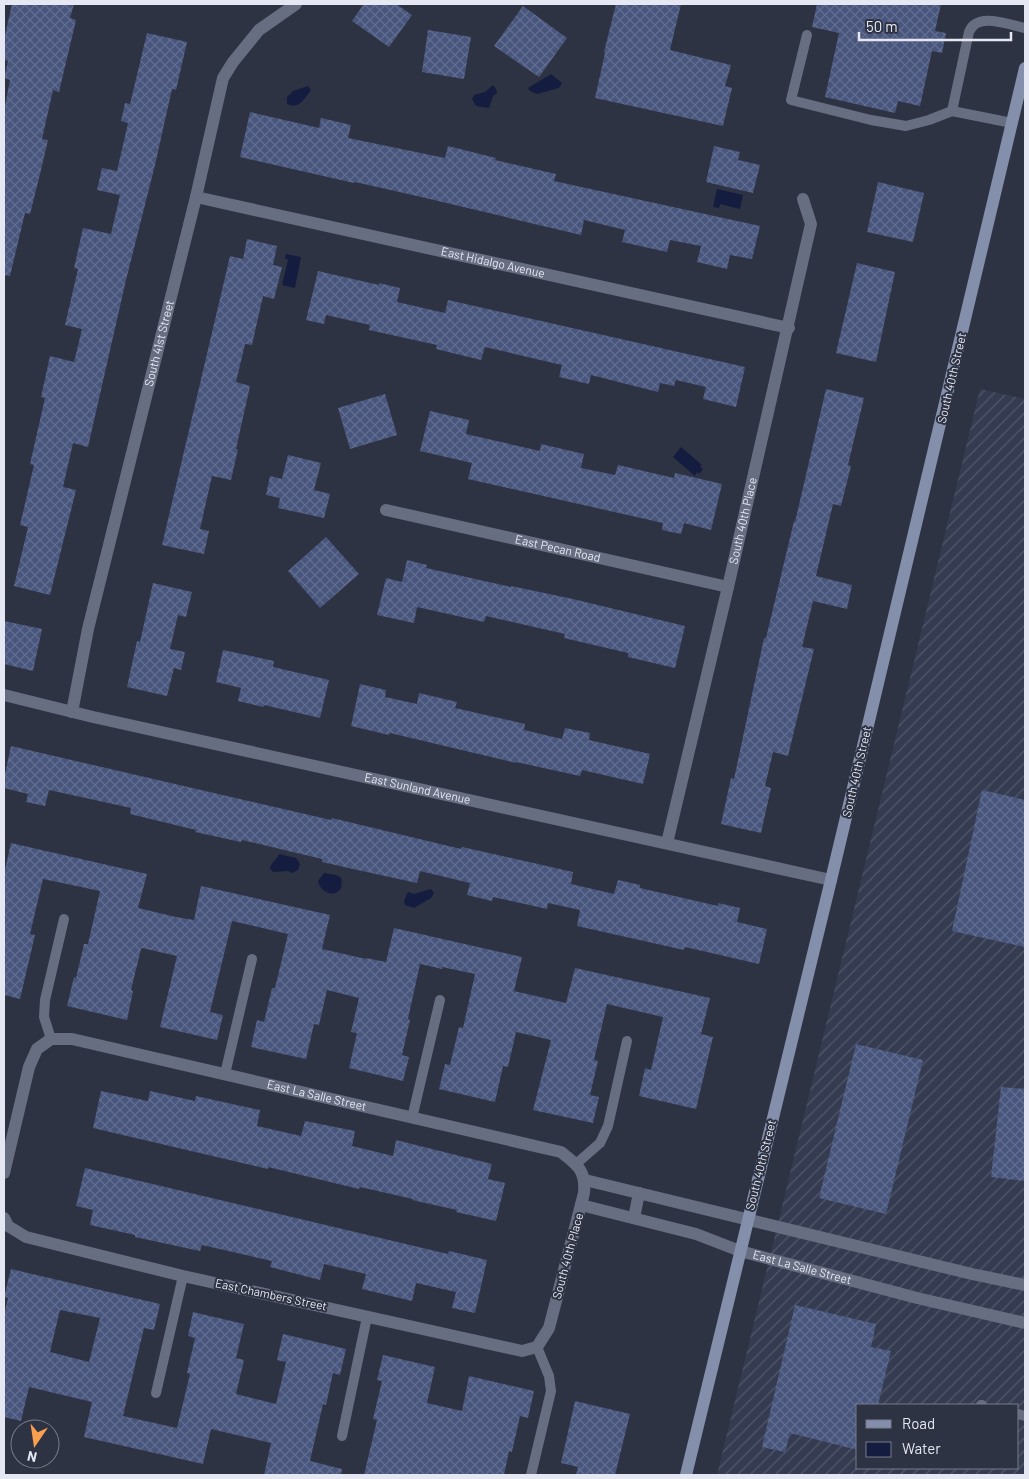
<svg xmlns="http://www.w3.org/2000/svg" width="1029" height="1479" font-family="Barlow,sans-serif">
  <style>
    .industrial { fill: url(#industrial-furrows); fill-rule: evenodd }
    .water { fill: #141c3f }
    .building { fill: url(#building-cross-hatch); fill-rule: evenodd }
    .lines { fill: none; stroke-linecap: round; stroke-linejoin: round }
    .lane { stroke: #686e81; stroke-width: 10 }
    .street { stroke: #686e81; stroke-width: 12 }
    .secondary { stroke: #848fac; stroke-width: 12 }
    .labels { text-anchor: middle; stroke-width: 4; stroke-linejoin: round; paint-order: stroke }
    .street-label { font-size: 12px; fill: #e5e8f3; stroke: #2e3343 }
  </style>
  <defs>
    <pattern id="industrial-furrows" width="10" height="10" patternUnits="userSpaceOnUse" patternTransform="scale(1.25)"><rect width="10" height="10" fill="#353c51"/><path d="M-1 1l2-2M0 10L10 0M9 11l2-2" fill="none" stroke="#52586a"/></pattern>
    <pattern id="building-cross-hatch" width="8" height="8" patternUnits="userSpaceOnUse" patternTransform="scale(1.25)"><rect width="8" height="8" fill="#48557c"/><path d="M0 0l8 8M0 8l8-8" fill="none" stroke="#626d8f"/></pattern>
  </defs>
  <rect width="100%" height="100%" fill="#2e3343"/>
  <path class="industrial" d="M980,389L1025,399V1475H717ZM858,1405H1018V1468H858Z"/>
  <g class="water">
    <polygon points="551,74 562,83 559,88 537,94 530,91 528,88"/>
    <polygon points="493,85 496,89 497,93 493,96 489,108 476,106 472,99 474,95 485,92"/>
    <path d="M308,86L311,90C304,99 299,110 287,104V97L293,91Z"/>
    <polygon points="717,189 743,195 740,209 720,204 719,208 713,207"/>
    <polygon points="286,254 301,257 295,288 282,285 288,260 285,258"/>
    <polygon points="681,447 702,465 700,467 703,469 699,474 697,472 695,476 673,457"/>
    <path d="M279,854L296,858L300,864L298,870L292,873L288,871L273,872L270,868C272,861 277,860 279,854Z"/>
    <path d="M324,873L336,875L341,878C346,899 321,897 318,881Z"/>
    <polygon points="431,889 434,893 431,898 414,908 405,905 404,901 408,892 414,894"/>
  </g>
  <g class="building">
    <polygon points="12,4 74,4 70,18 76,20 59,92 53,90 42,139 48,140 40,174 30,214 25,213 10,276 4,275 4,111 10,80 4,78 8,61 4,60 4,40"/>
    <polygon points="364,4 396,4 412,15 389,47 352,21"/>
    <polygon points="616,4 681,4 670,50 731,65 725,86 732,88 723,126 595,98 605,53 604,52"/>
    <polygon points="817,4 941,4 935,31 946,33 942,53 932,51 920,106 898,101 895,113 825,97 839,33 812,27"/>
    <polygon points="523,6 567,38 539,77 494,46"/>
    <polygon points="428,30 471,37 464,79 422,72"/>
    <polygon points="147,33 187,42 176,90 172,89 155,165 126,280 88,447 73,443 63,487 76,490 50,595 14,586 28,527 20,525 34,465 30,464 45,398 41,397 50,356 74,362 82,329 65,325 78,269 74,268 83,228 111,234 120,195 97,190 102,168 117,171 128,123 121,121 125,103 130,104"/>
    <polygon points="250,112 319,128 321,118 351,125 348,138 445,158 448,146 496,158 495,160 556,174 554,181 760,226 752,259 730,255 727,269 697,262 701,246 670,240 667,252 622,242 625,230 584,220 581,235 417,196 355,182 354,183 240,157"/>
    <polygon points="714,146 740,152 738,160 760,165 753,193 706,182"/>
    <polygon points="878,182 924,193 913,242 867,232"/>
    <polygon points="247,239 277,246 273,265 282,267 274,299 263,296 252,345 245,344 236,382 250,386 236,449 238,449 231,480 212,476 200,529 209,531 204,554 162,545 230,256 243,259"/>
    <polygon points="857,263 895,272 876,362 836,353"/>
    <polygon points="318,271 379,285 379,283 400,288 397,302 445,313 448,300 745,367 736,407 703,399 706,387 676,380 674,386 660,383 658,392 591,375 589,384 559,377 562,365 485,347 481,360 436,349 437,345 369,330 370,325 326,315 324,324 306,320"/>
    <polygon points="826,389 864,398 848,465 851,466 841,506 833,504 816,576 852,585 847,609 813,601 802,647 814,649 788,756 773,752 765,786 771,788 761,833 721,824 731,778 734,779 764,638 766,638 794,521 795,522"/>
    <polygon points="385,394 397,435 350,449 338,408"/>
    <polygon points="430,411 469,420 466,434 540,451 541,444 584,454 581,468 615,475 618,465 674,478 675,473 722,484 711,530 684,523 681,534 662,530 663,523 468,479 472,463 420,451"/>
    <polygon points="288,455 321,463 314,490 330,494 324,518 278,508 280,498 266,495 270,476 282,479"/>
    <polygon points="326,537 359,574 320,608 288,571"/>
    <polygon points="407,560 427,565 426,568 511,587 511,586 573,599 685,626 675,668 628,657 628,653 564,638 565,634 486,616 484,622 417,607 414,623 377,615 386,578 402,582"/>
    <polygon points="153,583 192,592 186,617 178,615 170,649 185,652 181,670 174,668 167,696 127,687 137,641 140,642"/>
    <polygon points="4,621 42,629 33,671 4,664"/>
    <polygon points="223,650 274,661 273,667 329,680 320,718 264,705 263,707 238,701 241,688 216,682"/>
    <polygon points="360,684 386,690 385,697 417,704 419,693 457,702 455,708 525,724 524,730 562,739 565,728 590,733 589,740 650,754 643,784 582,770 580,776 516,762 516,763 390,733 389,735 351,726"/>
    <polygon points="11,746 331,820 332,818 461,849 462,847 573,872 571,884 614,894 618,880 640,885 640,888 718,906 718,903 740,908 737,922 767,929 759,964 685,947 684,950 577,926 580,910 548,903 547,909 493,897 492,901 467,895 470,883 420,871 417,883 362,871 322,862 322,859 242,840 241,842 195,832 196,830 130,814 131,808 49,790 45,806 26,802 28,794 4,788 4,779"/>
    <polygon points="982,790 1025,800 1025,947 952,931"/>
    <polygon points="11,843 147,874 138,908 176,917 194,920 201,886 330,915 322,949 366,959 366,958 386,962 394,928 522,957 514,991 566,1003 575,968 710,998 701,1034 713,1037 696,1109 639,1096 645,1068 651,1070 663,1017 607,1004 594,1060 598,1061 590,1095 599,1097 593,1123 533,1110 551,1040 516,1032 508,1067 503,1066 495,1102 439,1089 445,1064 450,1065 459,1027 463,1028 475,974 442,967 442,969 420,964 408,1019 410,1020 402,1055 409,1057 403,1081 349,1068 357,1033 351,1032 359,998 327,990 319,1025 314,1024 306,1059 251,1047 257,1020 264,1022 272,988 275,988 288,934 232,921 210,1012 223,1015 217,1040 160,1027 177,956 142,948 141,949 131,990 133,991 127,1020 67,1006 74,977 76,978 84,944 88,944 100,891 43,879 30,934 35,935 20,999 4,995 4,874"/>
    <polygon points="856,1044 923,1060 886,1214 819,1198"/>
    <polygon points="1001,1087 1025,1089 1025,1181 991,1177"/>
    <polygon points="101,1091 148,1101 150,1091 195,1101 196,1096 260,1110 257,1126 301,1136 305,1121 355,1131 352,1146 393,1156 396,1140 492,1164 488,1179 505,1183 496,1221 456,1212 457,1210 412,1200 413,1199 360,1187 359,1189 268,1167 268,1169 93,1128"/>
    <polygon points="85,1168 448,1254 449,1251 487,1260 475,1313 452,1308 456,1292 416,1283 412,1301 362,1289 366,1274 324,1264 320,1280 270,1267 272,1261 202,1245 200,1251 135,1237 135,1235 90,1225 93,1210 76,1206"/>
    <path d="M11,1269L160,1304L154,1330L144,1328L123,1416L177,1428L190,1374L187,1373L195,1338L188,1336L193,1312L244,1324L236,1358L244,1360L236,1394L276,1404L286,1362L277,1360L283,1334L346,1349L340,1375L333,1373L326,1405L323,1404L310,1461L342,1469L341,1475H264L271,1443L211,1429L203,1464L84,1437L92,1402L29,1387L21,1421L4,1417V1315L8,1298L4,1297ZM60,1310L100,1318L89,1362L50,1352Z"/>
    <polygon points="795,1305 876,1324 871,1347 891,1351 878,1405 858,1405 858,1450 790,1433 785,1452 762,1447"/>
    <polygon points="383,1355 435,1367 427,1403 462,1411 469,1376 534,1391 528,1418 520,1416 512,1452 509,1451 504,1475 364,1475 377,1420 373,1419 382,1381 377,1380"/>
    <polygon points="575,1401 630,1414 615,1475 576,1475 578,1467 561,1463"/>
  </g>
  <g class="lines">
    <g class="lane">
      <polyline points="807,35 791,100 871,120 906,126 929,120 952,111 1012,123"/>
      <path d="M952,111L969,32C977,11 1009,25 1025,28"/>
      <polyline points="51,1039 44,1017 45,1000 64,919"/>
      <polyline points="225,1074 252,959"/>
      <polyline points="412,1118 440,1000"/>
      <polyline points="576,1164 600,1143 608,1126 627,1041"/>
      <polyline points="156,1393 183,1276"/>
      <polyline points="981,1405 982,1405"/>
      <polyline points="1018,1414 1025,1416"/>
      <polyline points="342,1436 367,1317"/>
      <polyline points="531,1475 551,1391 549,1376 537,1347"/>
    </g>
    <g class="street">
      <path id="s1" d="M196,197L789,328"/>
      <path id="s2" d="M386,510L728,587"/>
      <path id="s3" d="M4,695L93,717L831,880"/>
      <path id="s4" d="M72,712L88,629L196,197L223,78L233,62L259,30L296,4"/>
      <path id="s5" d="M667,843L728,587L811,224L803,199"/>
      <path id="s6" d="M4,1173L29,1067L37,1049L51,1039H72L561,1152C578,1165 586,1171 584,1193L549,1328L537,1347L522,1351L183,1276L26,1237L8,1226L4,1218"/>
      <polyline points="585,1180 972,1274 1025,1285"/>
      <path id="s7" d="M581,1205L696,1234L740,1251L917,1298L1025,1323"/>
      <polyline points="634,1218 639,1193"/>
    </g>
    <polyline class="secondary" points="686,1475 831,880 1025,68"/>
  </g>
  <g class="labels">
    <g class="street-label">
      <text dy="4" stroke="none"><textPath href="#s1" startOffset="304">East Hidalgo Avenue</textPath></text>
      <text dy="4" stroke="none"><textPath href="#s4" startOffset="379">South 41st Street</textPath></text>
      <text transform="translate(952 378) rotate(-77)" y="4">South 40th Street</text>
      <text dy="4" stroke="none"><textPath href="#s5" startOffset="331">South 40th Place</textPath></text>
      <text dy="4" stroke="none"><textPath href="#s2" startOffset="176">East Pecan Road</textPath></text>
      <text transform="translate(857 772) rotate(-77)" y="4">South 40th Street</text>
      <text dy="4" stroke="none"><textPath href="#s3" startOffset="424">East Sunland Avenue</textPath></text>
      <text dy="4" stroke="none"><textPath href="#s6" startOffset="418">East La Salle Street</textPath></text>
      <text transform="translate(761 1165) rotate(-76)" y="4">South 40th Street</text>
      <text transform="translate(568 1256) rotate(-75)" y="4">South 40th Place</text>
      <text dy="4" stroke="none"><textPath href="#s7" startOffset="230">East La Salle Street</textPath></text>
      <text transform="translate(271 1295) rotate(12)" y="4">East Chambers Street</text>
    </g>
  </g>
  <rect width="1029" height="1479" fill="none" stroke="#e5e8f3" stroke-width="10"/>
  <rect x="856" y="1404" width="162" height="65" fill="#2e3343" stroke="#777b89"/>
  <rect x="866" y="1420" width="25" height="8" fill="#848fac" stroke="#777b89"/>
  <text x="902" y="1429" font-size="15" fill="#e5e8f3">Road</text>
  <rect x="866" y="1442" width="25" height="15" fill="#141c3f" stroke="#777b89"/>
  <text x="902" y="1454" font-size="15" fill="#e5e8f3">Water</text>
  <g transform="translate(35 1444) rotate(193)"><circle r="24" fill="#2e3343" stroke="#777b89"/>
  <path d="M0-4L9 19L0 12L-9 19Z" fill="#fa9f4e"/>
  <text y="-8" font-size="14" font-weight="bold" text-anchor="middle" fill="#e5e8f3">N</text>
  </g>
  <path d="M859 32v8h152v-8" fill="none" stroke="#e5e8f3" stroke-width="2.5"/>
  <text x="866" y="32" font-size="15" fill="#e5e8f3" stroke="#2e3343" stroke-width="4" paint-order="stroke">50 m</text>
</svg>
